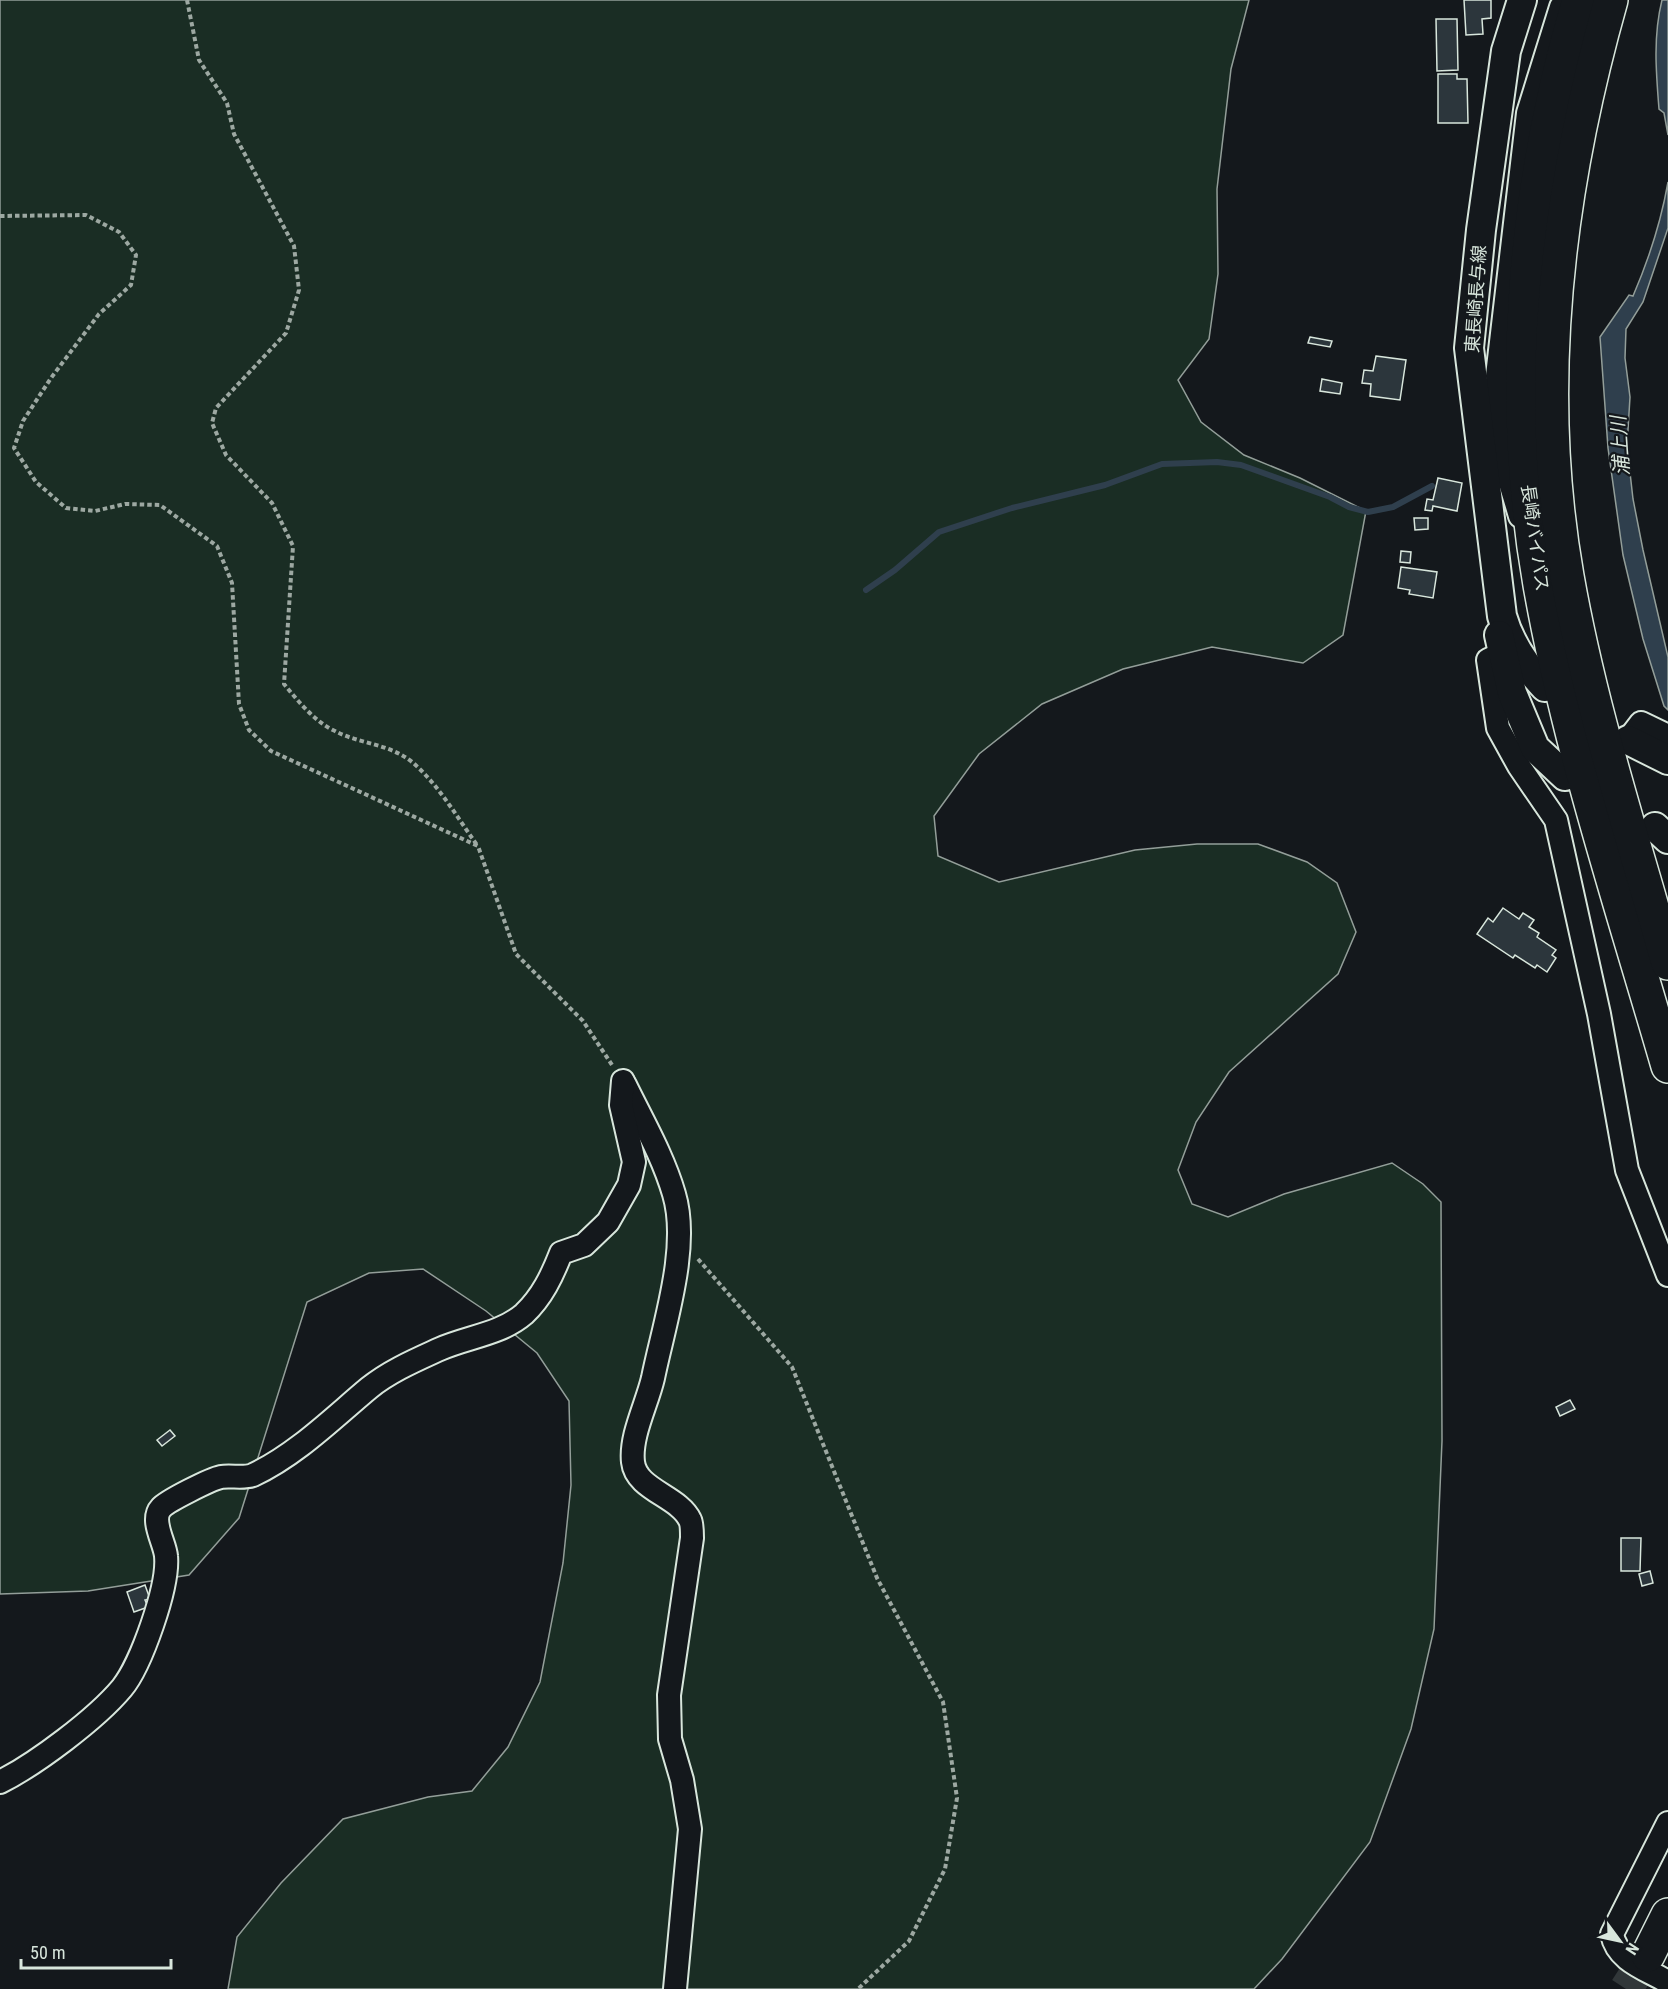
<svg xmlns="http://www.w3.org/2000/svg" width="1668" height="1989" font-family="'Roboto Condensed','Noto Sans JP',sans-serif">
  <style>
    .green { fill: #1a2d24; stroke: #939e99; stroke-width: 1.5 }
    .water { fill: #2f3f4d; stroke: #939e99; stroke-width: 1.5 }
    .lines { fill: none; stroke-linecap: round; stroke-linejoin: round }
    .stream { stroke: #2f3f4d; stroke-width: 6 }
    .building { fill: #2c363c; stroke: #d8e6dc; stroke-width: 1.5 }
    .highway-tunnel { stroke: #313739; stroke-width: 33; stroke-dasharray: 33 16; stroke-linecap: butt }
    .minor-casing { stroke: #d8e6dc; stroke-width: 26 }
    .major-casing { stroke: #d8e6dc; stroke-width: 32 }
    .highway-casing { stroke: #d8e6dc; stroke-width: 36 }
    .path { stroke: #9da8a2; stroke-width: 4; stroke-dasharray: 4.5 3; stroke-linecap: butt }
    .minor { stroke: #14181c; stroke-width: 22 }
    .major { stroke: #14181c; stroke-width: 28 }
    .highway { stroke: #14181c; stroke-width: 33 }
    .labels { text-anchor: middle; stroke-width: 4.5; stroke-linejoin: round; paint-order: stroke }
    .street-label { font-size: 18px; fill: #d8e6dc; stroke: #14181c }
    .water-label { font-size: 20px; font-style: italic; fill: #d8e6dc; stroke: #14181c }
  </style>
  <rect width="100%" height="100%" fill="#14181c"/>
  <polygon class="green" points="0,0 1249,0 1231,69 1217,189 1218,274 1209,339 1178,380 1201,422 1244,455 1300,478 1366,511 1343,635 1303,663 1212,647 1123,669 1042,704 979,754 934,816 938,856 999,882 1135,850 1197,844 1258,844 1307,862 1337,883 1356,932 1338,974 1229,1072 1196,1122 1178,1170 1192,1204 1228,1217 1284,1194 1392,1163 1423,1184 1441,1202 1442,1441 1434,1629 1411,1729 1370,1842 1282,1959 1254,1989 228,1989 237,1937 281,1883 343,1819 428,1797 472,1791 508,1747 540,1682 563,1563 571,1485 569,1401 537,1353 486,1311 423,1269 369,1273 307,1302 239,1518 189,1575 88,1591 0,1594"/>
  <g class="water">
    <path d="M1662,0H1668V135L1664,113L1659,109C1656,72 1653,36 1662,0Z"/>
    <path d="M1668,182V228L1643,302L1626,329L1625,358L1630,397L1627,446L1633,499L1643,550L1668,657V710L1664,706L1643,639L1623,555L1608,448L1600,337L1629,295L1633,296C1649,259 1661,222 1668,182Z"/>
  </g>
  <g class="lines">
    <polyline class="stream" points="866,590 895,570 939,532 1012,508 1105,485 1162,464 1217,462 1241,465 1330,497 1349,507 1368,512 1393,507 1432,486"/>
  </g>
  <g class="building">
    <polygon points="1464,0 1491,0 1491,18 1482,19 1483,34 1466,35"/>
    <polygon points="1436,19 1457,19 1458,70 1437,71"/>
    <polygon points="1438,74 1457,74 1457,79 1467,79 1468,123 1438,123"/>
    <polygon points="1310,337 1332,341 1330,347 1308,343"/>
    <polygon points="1376,356 1406,360 1400,400 1370,396 1371,384 1362,383 1364,370 1373,371"/>
    <polygon points="1322,379 1342,383 1340,394 1320,391"/>
    <polygon points="1438,478 1462,483 1457,511 1433,506 1432,511 1425,510 1427,499 1433,500"/>
    <polygon points="1414,518 1428,518 1428,529 1415,530"/>
    <polygon points="1401,551 1411,552 1410,563 1400,562"/>
    <polygon points="1401,567 1437,572 1433,598 1409,594 1410,590 1398,588"/>
    <polygon points="1503,908 1519,919 1523,913 1534,920 1529,927 1539,933 1537,937 1556,950 1552,955 1556,958 1547,972 1537,965 1535,968 1515,955 1513,958 1477,934 1488,918 1493,922"/>
    <polygon points="1570,1400 1575,1409 1560,1416 1556,1407"/>
    <polygon points="170,1430 175,1436 162,1446 157,1440"/>
    <polygon points="1621,1538 1641,1538 1640,1571 1621,1571"/>
    <polygon points="1650,1571 1653,1583 1642,1586 1639,1574"/>
    <polygon points="145,1585 150,1599 145,1600 148,1607 134,1612 127,1592"/>
  </g>
  <g class="lines">
    <polyline class="highway-tunnel" points="1626,1989 1648,1955"/>
    <defs>
      <g id="minor">
        <polyline points="1520,516 1505,466 1497,376 1528,113 1561,7"/>
        <polyline points="1501,654 1488,660 1498,728 1519,766 1556,820 1599,1014 1627,1170 1668,1275"/>
        <polyline points="1628,740 1641,723 1668,736"/>
        <path d="M625,1085C642,1120 663,1156 674,1194C690,1247 664,1324 653,1378C647,1404 630,1436 633,1462C636,1490 679,1496 690,1520C692,1524 692,1532 692,1538L669,1695L670,1739L682,1780L690,1829L675,1989"/>
        <path d="M0,1782C36,1764 96,1719 122,1688C141,1665 169,1586 166,1556C165,1543 150,1520 161,1508C167,1501 211,1479 221,1477C231,1475 243,1479 253,1475C296,1455 333,1418 369,1388C390,1371 416,1360 440,1349C467,1337 501,1334 524,1314C542,1297 552,1276 561,1253L584,1245L608,1222L629,1185L634,1162L621,1105L623,1081"/>
        <path d="M1668,1823L1612,1934C1617,1961 1646,1969 1668,1982"/>
      </g>
      <g id="major">
        <path d="M1522,0L1506,51L1481,230L1469,348L1502,616C1510,644 1525,666 1545,687"/>
        <polyline points="1499,635 1512,693 1535,748 1565,776"/>
        <polyline points="1628,740 1668,760"/>
        <polyline points="1655,827 1668,839"/>
      </g>
      <g id="highway">
        <path d="M1579,0C1523,187 1506,391 1540,585C1569,748 1622,907 1668,1066"/>
        <path d="M1611,0C1558,187 1533,383 1567,576C1590,707 1632,835 1668,963"/>
        <polyline points="1648,1955 1668,1915"/>
      </g>
    </defs>
    <use href="#minor" class="minor-casing"/>
    <use href="#major" class="major-casing"/>
    <use href="#highway" class="highway-casing"/>
    <g class="path">
      <path d="M187,0L199,60L227,103L234,134L294,246L299,290L286,333L216,408L212,423L226,455L272,503L293,546L284,684C298,701 315,722 335,731C359,744 388,743 412,762C438,784 457,817 477,845"/>
      <polyline points="0,216 86,215 119,232 136,255 131,285 99,314 51,378 23,421 14,448 36,482 66,508 95,511 125,504 160,505 217,546 232,583 239,704 249,730 271,751 478,846 516,954 583,1021 612,1065"/>
      <polyline points="698,1259 792,1367 877,1578 943,1702 957,1798 945,1869 909,1941 858,1989"/>
    </g>
    <use href="#minor" class="minor"/>
    <use href="#major" class="major"/>
    <use href="#highway" class="highway"/>
  </g>
  <g class="labels">
    <g class="street-label">
      <text transform="translate(1476 299) rotate(-86)" y="6">東長崎長与線</text>
      <text transform="translate(1535 538) rotate(82)" y="6">長崎バイパス</text>
    </g>
    <g class="water-label">
      <text transform="translate(1620 446) rotate(-94)" y="7">浦上川</text>
    </g>
  </g>
  <g transform="translate(1620 1941) rotate(123)" stroke="#14181c" stroke-width="4.5" paint-order="stroke">
  <path d="M0-4.5L10 22L0 15L-10 22Z" fill="#d8e6dc"/>
  <text y="-9" font-size="16" font-weight="bold" text-anchor="middle" fill="#d8e6dc">N</text>
  </g>
  <path d="M21 1959v9h150v-9" fill="none" stroke="#d8e6dc" stroke-width="3"/>
  <text x="30" y="1959" font-size="18" fill="#d8e6dc" stroke="#14181c" stroke-width="4.5" paint-order="stroke">50 m</text>
</svg>
